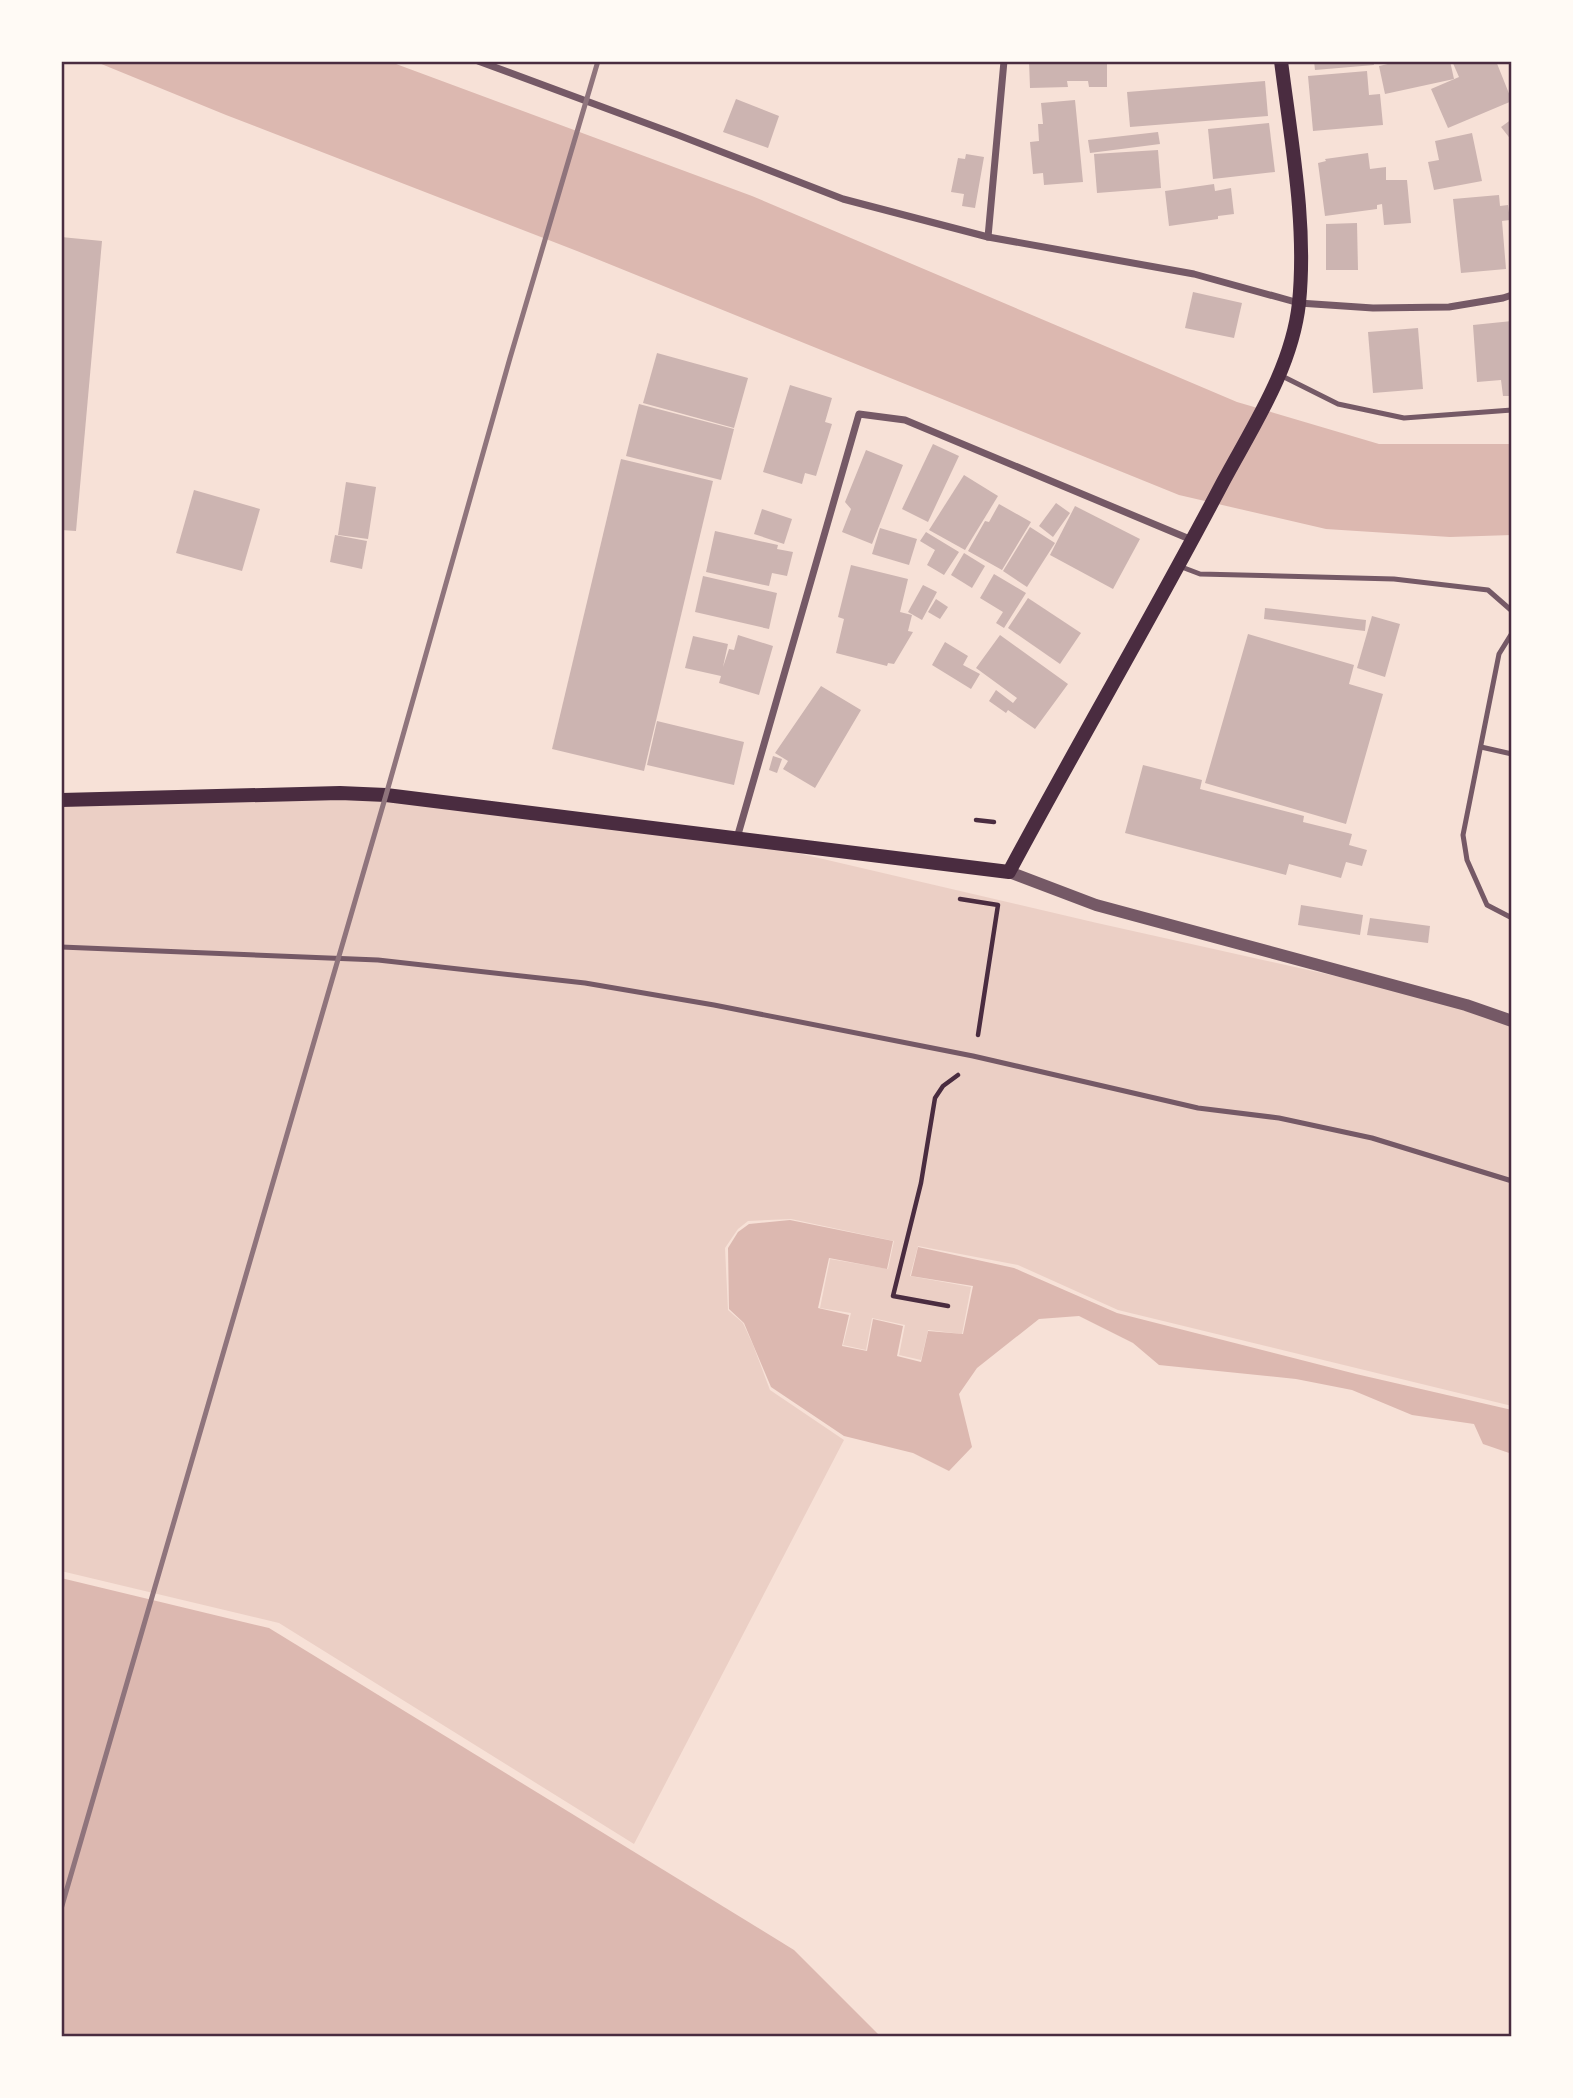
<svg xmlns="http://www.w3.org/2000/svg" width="1573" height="2098" font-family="'Source Sans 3',sans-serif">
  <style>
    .green { fill: #ebcfc5 }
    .water { fill: #dcb8b0 }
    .building { fill: #ccb4b1 }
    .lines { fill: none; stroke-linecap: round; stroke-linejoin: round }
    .path { stroke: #4a2c40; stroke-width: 4.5 }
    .service { stroke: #755966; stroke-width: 5 }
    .minor { stroke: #755966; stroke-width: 7 }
    .tertiary { stroke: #755966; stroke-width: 12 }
    .secondary { stroke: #4a2c40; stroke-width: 14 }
    .rail { stroke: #8f747c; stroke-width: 5 }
    .neatline { fill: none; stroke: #4a2c40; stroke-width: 2.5 }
  </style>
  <rect width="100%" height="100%" fill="#f7e1d7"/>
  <polygon class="green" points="386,795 737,839 1097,923 1466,1005 1512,1021 1512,1406 1118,1310 1018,1265 918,1246 910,1276 971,1287 962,1334 928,1330 921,1360 899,1355 905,1325 872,1318 866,1350 843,1345 851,1313 820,1308 830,1259 888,1269 894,1241 791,1219 748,1221 738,1229 725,1248 728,1310 743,1323 753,1345 770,1390 844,1440 634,1844 279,1623 61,1571 61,806"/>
  <g class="water">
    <polygon points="94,61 388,61 752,196 1237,402 1379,444 1512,444 1512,535 1450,537 1326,529 1179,495 577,251 226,115"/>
    <polygon points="790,1220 893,1241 887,1269 829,1258 818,1308 849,1315 842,1346 867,1351 873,1319 903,1326 897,1356 921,1362 928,1331 963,1334 973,1286 911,1276 918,1247 1014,1268 1117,1313 1356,1374 1512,1410 1512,1454 1483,1444 1474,1424 1412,1415 1352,1390 1296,1379 1159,1365 1133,1343 1079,1316 1039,1319 977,1368 959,1394 972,1447 949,1471 913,1453 844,1436 771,1387 744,1323 729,1309 728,1248 738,1232 749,1224"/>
    <polygon points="61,1578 269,1628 794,1950 881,2037 61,2037"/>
  </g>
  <g class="building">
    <polygon points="1029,61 1107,61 1107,87 1089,87 1088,81 1067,81 1068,87 1030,88"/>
    <polygon points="1314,61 1373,61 1374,65 1315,70"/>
    <polygon points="1401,61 1450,61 1454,79 1385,94 1379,66"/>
    <polygon points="1452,61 1496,61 1512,101 1448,128 1431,89 1459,77"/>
    <polygon points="1367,71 1369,95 1380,94 1383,125 1313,131 1308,76"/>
    <polygon points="1265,81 1268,116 1130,127 1127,92"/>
    <polygon points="736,99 779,116 768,148 723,132"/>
    <polygon points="1075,100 1083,182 1044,185 1043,173 1033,174 1030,142 1039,141 1038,124 1043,124 1041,103"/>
    <polygon points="1512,119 1512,141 1501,127"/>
    <polygon points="1269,123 1275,172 1213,179 1208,129"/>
    <polygon points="1158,132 1160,144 1090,153 1088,140"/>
    <polygon points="1472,133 1482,181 1434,190 1428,162 1439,160 1435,141"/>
    <polygon points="1158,150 1161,188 1097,193 1094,154"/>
    <polygon points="1368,153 1370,169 1386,167 1386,180 1407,180 1411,223 1384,225 1382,204 1377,205 1377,209 1325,216 1318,163 1326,161 1325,159"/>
    <polygon points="966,154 984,157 975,208 962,206 964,194 951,192 958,158 965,159"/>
    <polygon points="1214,184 1215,191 1231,188 1234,214 1218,216 1218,219 1169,226 1165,191"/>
    <polygon points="1499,195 1500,206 1508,205 1510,220 1502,221 1506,269 1461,273 1453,199"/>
    <polygon points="1357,223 1358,270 1326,270 1326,224"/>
    <polygon points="61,237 102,241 76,531 61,530"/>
    <polygon points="1193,292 1242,303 1234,338 1185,328"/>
    <polygon points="1512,321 1512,396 1503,396 1501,380 1477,382 1473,325"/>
    <polygon points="1418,328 1423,389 1373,393 1368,332"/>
    <polygon points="657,353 748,378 734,428 643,403"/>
    <polygon points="790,385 832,398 825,422 832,424 816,476 805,473 802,484 763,472"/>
    <polygon points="639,404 734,429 721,480 626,456"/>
    <polygon points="933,444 959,456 928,522 902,509"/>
    <polygon points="866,450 903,465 872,544 842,532 851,509 845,502"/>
    <polygon points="621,459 713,481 644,771 552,749"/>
    <polygon points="964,475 998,496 965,550 929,530"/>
    <polygon points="346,482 376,487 368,539 338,535"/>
    <polygon points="194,490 260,509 242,571 176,553"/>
    <polygon points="1056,503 1070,513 1053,537 1039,526"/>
    <polygon points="999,504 1031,522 1002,570 968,551 985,521 989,522"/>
    <polygon points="1075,506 1140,539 1113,589 1050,555"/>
    <polygon points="762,509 792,519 784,544 754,534"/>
    <polygon points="1030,527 1055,543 1027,587 1003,571"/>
    <polygon points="880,528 917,539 909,565 872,554"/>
    <polygon points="715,531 778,545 777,549 793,552 787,576 772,573 769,586 706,572"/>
    <polygon points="926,532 959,552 944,575 927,565 935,550 920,541"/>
    <polygon points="335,535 367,541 362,569 330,562"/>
    <polygon points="964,553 985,566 972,588 951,575"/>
    <polygon points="851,565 908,579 900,612 912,615 908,631 913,632 894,664 888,663 887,666 836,653 844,619 838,617"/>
    <polygon points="994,574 1026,593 1004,628 996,623 1003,612 980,598"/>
    <polygon points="703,576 777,593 769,629 695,612"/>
    <polygon points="923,585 937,592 922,620 908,612"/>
    <polygon points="1028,598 1081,633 1060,664 1008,628"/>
    <polygon points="936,599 948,607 940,619 928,612"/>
    <polygon points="1265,608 1366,620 1365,631 1264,619"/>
    <polygon points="1372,616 1400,624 1385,677 1357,668"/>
    <polygon points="1248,634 1354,665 1349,684 1383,694 1346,824 1205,783"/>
    <polygon points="738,635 773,646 759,695 719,683 721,676 685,668 693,636 728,644 723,667 729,649 734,650"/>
    <polygon points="1000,635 1068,684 1035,729 1008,710 1006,713 989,701 996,690 1013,703 1017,698 976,668"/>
    <polygon points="945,642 968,656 963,665 980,674 971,689 932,665"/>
    <polygon points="821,686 861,710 815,788 783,769 788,761 775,753"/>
    <polygon points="657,721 744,742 734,785 647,765"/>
    <polygon points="773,756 782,759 777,773 769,770"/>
    <polygon points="1143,765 1202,780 1200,789 1304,816 1303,822 1352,834 1349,845 1367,850 1362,866 1346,862 1341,878 1289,864 1286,875 1125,833"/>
    <polygon points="1301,905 1363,915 1360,935 1298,925"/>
    <polygon points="1370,918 1430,926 1428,943 1367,935"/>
  </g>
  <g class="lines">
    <g class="path">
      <polyline points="976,820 994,822"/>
      <polyline points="960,899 998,905 978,1035"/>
      <polyline points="948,1306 893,1296 921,1183 935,1098 943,1086 958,1075"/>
    </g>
    <g class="service">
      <polyline points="1282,376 1338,404 1404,418 1512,410"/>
      <polyline points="1179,566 1200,574 1394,579 1488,590 1512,611"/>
      <polyline points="1512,633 1499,654 1463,835 1467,860 1487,905 1512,918"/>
      <polyline points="1481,747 1512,754"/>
      <polyline points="61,947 378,960 585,983 714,1005 973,1056 1198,1108 1279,1118 1372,1138 1512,1181"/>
    </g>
    <g class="minor">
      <polyline points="478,61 678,135 843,199 988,237 1194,274 1299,303 1373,308 1449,307 1503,298 1512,295"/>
      <polyline points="988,237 1004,61"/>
      <polyline points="737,838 859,414 905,420 1192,540"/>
    </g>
    <polyline class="tertiary" points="1009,872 1096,905 1466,1005 1512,1021"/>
    <path class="secondary" d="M61,800L340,793L386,795L1009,872C1079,741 1154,614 1223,482C1253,426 1292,368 1299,303C1307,223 1291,141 1281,61"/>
    <polyline class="rail" points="61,1909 386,795 510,358 598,61"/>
  </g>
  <rect width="1573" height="2098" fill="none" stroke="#fffaf5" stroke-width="126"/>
  <rect x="63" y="63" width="1447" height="1972" class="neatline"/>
</svg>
